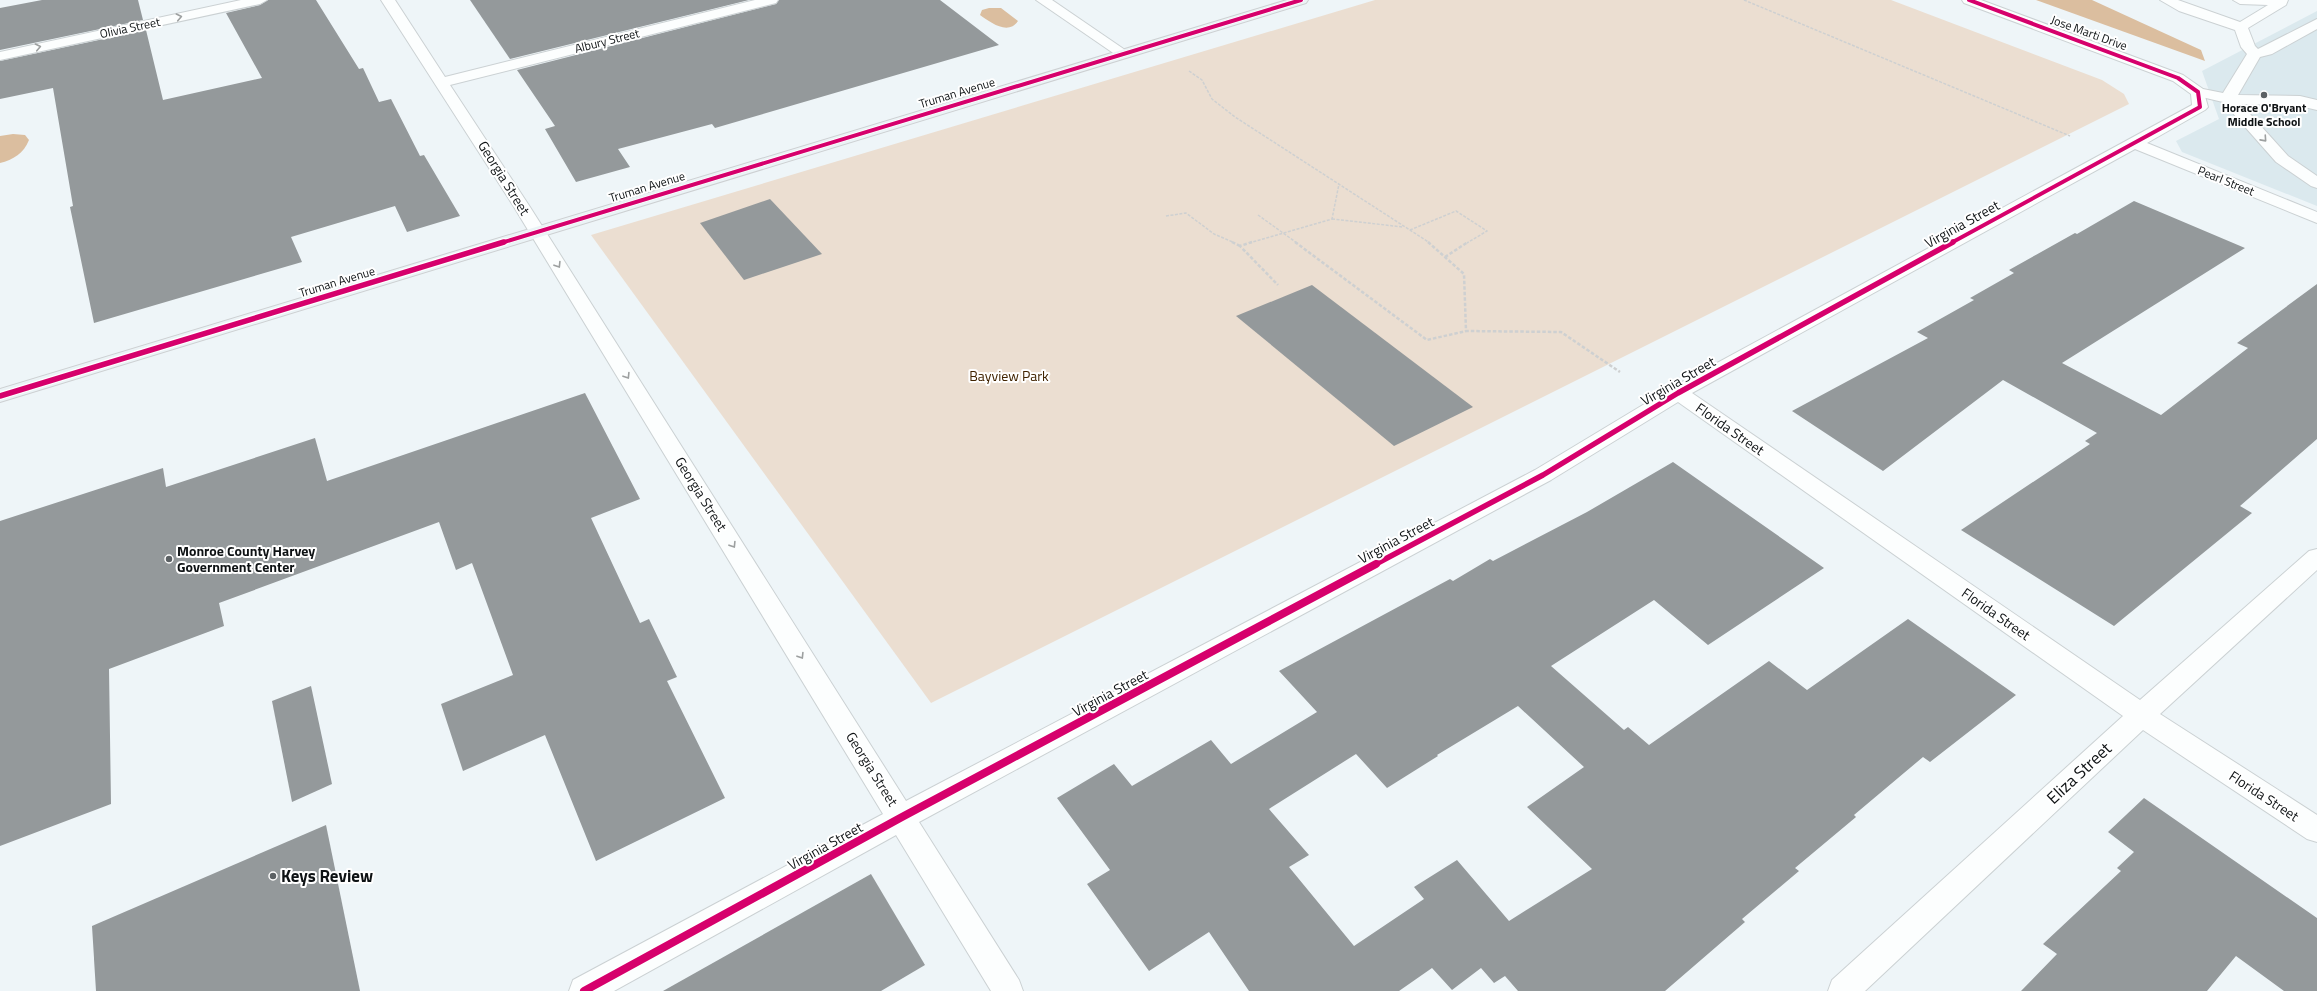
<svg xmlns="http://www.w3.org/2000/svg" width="2317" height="991" font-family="'Titillium Web',sans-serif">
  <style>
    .built { fill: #dbe9ee }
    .green { fill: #ebded1 }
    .water { fill: #dbbe9f }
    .building { fill: #94999b; fill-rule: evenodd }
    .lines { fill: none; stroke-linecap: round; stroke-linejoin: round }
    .lane-casing { stroke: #cbd1d3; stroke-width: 2 }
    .street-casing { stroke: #cbd1d3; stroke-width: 2 }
    .primary-casing { stroke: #cdd0d2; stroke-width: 2 }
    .path-far1 { stroke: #ced0d1; stroke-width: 1.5; stroke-dasharray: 3 1.5; stroke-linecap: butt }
    .path { stroke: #ced0d1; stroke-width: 2.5; stroke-dasharray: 3.5 2; stroke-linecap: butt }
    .lane { fill: #fcfefe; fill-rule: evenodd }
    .street { fill: #fcfefe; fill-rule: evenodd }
    .primary { fill: #ebf3f6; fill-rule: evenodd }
    .cycleway-far2-casing { stroke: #fff; stroke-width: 5.5 }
    .cycleway-far1-casing { stroke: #fff; stroke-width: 8 }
    .cycleway-casing { stroke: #fff; stroke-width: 10 }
    .cycleway-far2 { stroke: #d6006c; stroke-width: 4 }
    .cycleway-far1 { stroke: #d6006c; stroke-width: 5.5 }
    .cycleway { stroke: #d6006c; stroke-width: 8 }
    .oneway { stroke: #9da0a0 }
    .poi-dot { fill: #5c6164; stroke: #fff; stroke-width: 1.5 }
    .labels { text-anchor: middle; stroke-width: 4; stroke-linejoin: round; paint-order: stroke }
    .far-street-label { font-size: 12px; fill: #0e1214; stroke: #fff }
    .far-poi-label { font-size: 12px; font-weight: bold; fill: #0e1214; stroke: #fff }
    .street-label { font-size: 14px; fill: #0e1214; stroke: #fff }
    .park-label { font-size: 14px; fill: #412300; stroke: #fff }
    .poi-label { font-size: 14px; font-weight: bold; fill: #0e1214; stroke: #fff; text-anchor: start }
    .near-street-label { font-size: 17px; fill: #0e1214; stroke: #fff }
    .near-poi-label { font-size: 17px; font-weight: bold; fill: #0e1214; stroke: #fff; text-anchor: start }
  </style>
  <rect width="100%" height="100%" fill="#eef5f8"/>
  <polygon class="built" points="2317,11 2317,206 2182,152 2176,141 2219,119 2202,71"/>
  <polygon class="green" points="1375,0 1891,0 2102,80 2124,94 2129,104 931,703 591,235"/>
  <g class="water">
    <polygon points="2036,0 2092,0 2201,50 2205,61"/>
    <path d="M989,8H1001L1018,21C1008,36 990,22 980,15L982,10Z"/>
    <path d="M13,134L25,135L29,140C24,153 13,160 0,163V136Z"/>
  </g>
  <g class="building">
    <polygon points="42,0 138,0 143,20 0,50 0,8"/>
    <polygon points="268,0 316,0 359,69 363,68 379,102 391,99 420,156 424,155 460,216 407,232 395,206 291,237 302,262 94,323 70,207 73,206 53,88 0,99 0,61 146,30 163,100 262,78 226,13 260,5"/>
    <polygon points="470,0 749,0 510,59"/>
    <polygon points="779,0 940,0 999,45 715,128 712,124 618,149 630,167 576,182 545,129 555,126 517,70 776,4"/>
    <polygon points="770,199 822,254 744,280 700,223"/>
    <polygon points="2134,201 2245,248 2062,363 2161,415 2248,348 2237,343 2317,284 2317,439 2240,506 2252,513 2114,626 1961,530 2090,444 2085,441 2097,433 2003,380 1883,471 1792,411 1928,338 1917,332 1974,300 1970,298 2014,273 2009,270 2075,233 2077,234"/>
    <polygon points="1312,285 1473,407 1394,446 1236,316"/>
    <polygon points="585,393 640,499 591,518 640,623 649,619 677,677 667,681 725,798 596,861 545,735 463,771 441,704 513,675 472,563 456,570 439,522 219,603 224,626 109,669 111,804 0,846 0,521 163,468 166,487 315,438 327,481"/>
    <path d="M1673,462L1824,568L1708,645L1654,600L1551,666L1624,730L1628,727L1649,745L1769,661L1807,690L1908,619L2016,695L1930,762L1923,757L1854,815L1856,817L1795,868L1799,871L1742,919L1745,922L1665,991H1518L1505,976L1494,983L1481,968L1452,990L1432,968L1399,991H1249L1209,932L1149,971L1087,884L1110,870L1057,798L1114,764L1132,786L1211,740L1231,764L1317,712L1279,671L1450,579L1453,581L1490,559L1493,561L1587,512ZM1518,706L1584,767L1527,807L1592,869L1509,921L1457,860L1414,887L1424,899L1354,946L1289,867L1309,855L1269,809L1356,754L1387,788L1438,756L1437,755Z"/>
    <polygon points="311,686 332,784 292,802 272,701"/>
    <polygon points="2144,798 2317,918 2317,991 2284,991 2236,956 2207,991 2021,991 2057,954 2043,944 2121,871 2117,868 2134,852 2108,832"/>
    <polygon points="326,825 360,991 96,991 92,926"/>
    <polygon points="871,874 925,965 881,991 663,991"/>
  </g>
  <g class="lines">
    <defs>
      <polygon id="lane" points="2160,0 2178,0 2240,22 2268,5 2240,4 2233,0 2288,0 2286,5 2248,28 2255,46 2258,49 2317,19 2317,29 2272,54 2260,57 2238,95 2300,96 2317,100 2317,110 2300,106 2241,104 2288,156 2317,176 2317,188 2311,186 2276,162 2223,102 2193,95 2191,92 2198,88 2223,93 2247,54 2241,47 2235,30 2179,11"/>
      <g id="street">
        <polygon points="241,0 267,0 260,4 0,60 0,52"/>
        <polygon points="381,0 395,0 445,77 755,0 778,0 776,3 450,85 530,207 906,801 1535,470 1671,388 2192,105 2191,94 2173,81 1964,3 1962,0 1981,0 2183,75 2203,89 2208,107 2205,110 2147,143 2317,212 2317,223 2135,149 1692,393 2140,700 2309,551 2317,549 2317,570 2160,714 2317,815 2317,842 2307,839 2143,730 1865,991 1828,991 1832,980 2123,716 1678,402 1551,480 919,822 1019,980 1023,991 991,991 896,835 614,991 569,991 573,980 883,814 514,207"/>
        <polygon points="1036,0 1052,0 1131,54 1129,57 1119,57"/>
      </g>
      <polygon id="primary" points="1287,0 1308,0 1306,3 0,402 0,389"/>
    </defs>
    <use href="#lane" class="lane-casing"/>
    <use href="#street" class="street-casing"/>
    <use href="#primary" class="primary-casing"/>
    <g class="path-far1">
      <polyline points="1744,0 2070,136"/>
      <polyline points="1189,71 1202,80 1212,99 1235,117 1430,243"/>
      <polyline points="1258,215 1297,243"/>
      <polyline points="1166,216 1186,213 1214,234 1235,243"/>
      <polyline points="1332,219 1403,227"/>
      <polyline points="1410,230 1456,211 1487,231 1467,243"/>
      <polyline points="1249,243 1332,219 1339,184"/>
    </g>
    <g class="path">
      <polyline points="1232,242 1240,246"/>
      <polyline points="1252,242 1240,246 1278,285"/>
      <polyline points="1295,242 1427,340 1466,331"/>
      <polyline points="1428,242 1464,274 1466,331 1561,332 1620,372"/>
      <polyline points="1445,257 1468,242"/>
    </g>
    <use href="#lane" class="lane"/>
    <use href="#street" class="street"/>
    <use href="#primary" class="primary"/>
    <defs>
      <g id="cycleway-far2">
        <polyline points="501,243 1301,0"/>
        <polyline points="1951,243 2200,107 2198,92 2178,78 1969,0"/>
      </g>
      <g id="cycleway-far1">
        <polyline points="0,396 504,242"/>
        <polyline points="1374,565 1543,475 1678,393 1953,242"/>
      </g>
      <polyline id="cycleway" points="584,991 902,817 1376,564"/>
    </defs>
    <use href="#cycleway-far2" class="cycleway-far2-casing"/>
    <use href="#cycleway-far1" class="cycleway-far1-casing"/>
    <use href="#cycleway" class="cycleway-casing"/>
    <use href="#cycleway-far2" class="cycleway-far2"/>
    <use href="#cycleway-far1" class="cycleway-far1"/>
    <use href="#cycleway" class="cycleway"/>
  </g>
  <defs><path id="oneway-chevron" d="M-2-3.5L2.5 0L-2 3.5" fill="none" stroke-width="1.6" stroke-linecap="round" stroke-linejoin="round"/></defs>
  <g class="oneway">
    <use href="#oneway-chevron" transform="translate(179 17) rotate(-12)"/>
    <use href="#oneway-chevron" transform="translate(38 47) rotate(-12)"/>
    <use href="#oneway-chevron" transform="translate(2264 139) rotate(48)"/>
    <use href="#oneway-chevron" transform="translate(558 265) rotate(58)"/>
    <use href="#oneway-chevron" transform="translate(627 376) rotate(58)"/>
    <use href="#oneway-chevron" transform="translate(733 545) rotate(58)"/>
    <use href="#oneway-chevron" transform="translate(801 656) rotate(58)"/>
  </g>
  <g class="poi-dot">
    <circle cx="2264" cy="95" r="4"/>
    <circle cx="169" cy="559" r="4"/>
    <circle cx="273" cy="876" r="4"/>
  </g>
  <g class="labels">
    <g class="far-street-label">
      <text transform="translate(130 28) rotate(-12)" y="4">Olivia Street</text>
      <text transform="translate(2089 33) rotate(20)" y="4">Jose Marti Drive</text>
      <text transform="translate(607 41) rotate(-14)" y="4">Albury Street</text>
      <text transform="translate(957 93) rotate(-17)" y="4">Truman Avenue</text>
      <text transform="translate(2226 181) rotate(22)" y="4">Pearl Street</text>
      <text transform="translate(647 187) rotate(-17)" y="4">Truman Avenue</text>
      <text transform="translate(337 282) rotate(-17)" y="4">Truman Avenue</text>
    </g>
    <g class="far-poi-label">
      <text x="2264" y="112">Horace O'Bryant<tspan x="2264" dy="14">Middle School</tspan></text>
    </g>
    <g class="street-label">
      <text transform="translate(504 178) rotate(58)" y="5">Georgia Street</text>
      <text transform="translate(1962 224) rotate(-29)" y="5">Virginia Street</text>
      <text transform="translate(1678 381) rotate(-30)" y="5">Virginia Street</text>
      <text transform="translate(1730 429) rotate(35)" y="5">Florida Street</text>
      <text transform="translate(701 494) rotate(58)" y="5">Georgia Street</text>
      <text transform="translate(1396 540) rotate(-28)" y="5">Virginia Street</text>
      <text transform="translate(1996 614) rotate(35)" y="5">Florida Street</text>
      <text transform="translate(1110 693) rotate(-28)" y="5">Virginia Street</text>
      <text transform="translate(872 769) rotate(58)" y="5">Georgia Street</text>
      <text transform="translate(2264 796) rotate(33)" y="5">Florida Street</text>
      <text transform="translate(825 846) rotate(-29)" y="5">Virginia Street</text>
    </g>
    <g class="park-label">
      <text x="1009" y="381">Bayview Park</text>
    </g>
    <g class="poi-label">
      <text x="177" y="556">Monroe County Harvey<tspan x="177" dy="16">Government Center</tspan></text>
    </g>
    <g class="near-street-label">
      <text transform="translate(2079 773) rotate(-43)" y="6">Eliza Street</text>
    </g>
    <g class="near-poi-label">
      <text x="281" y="882">Keys Review</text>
    </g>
  </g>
</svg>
